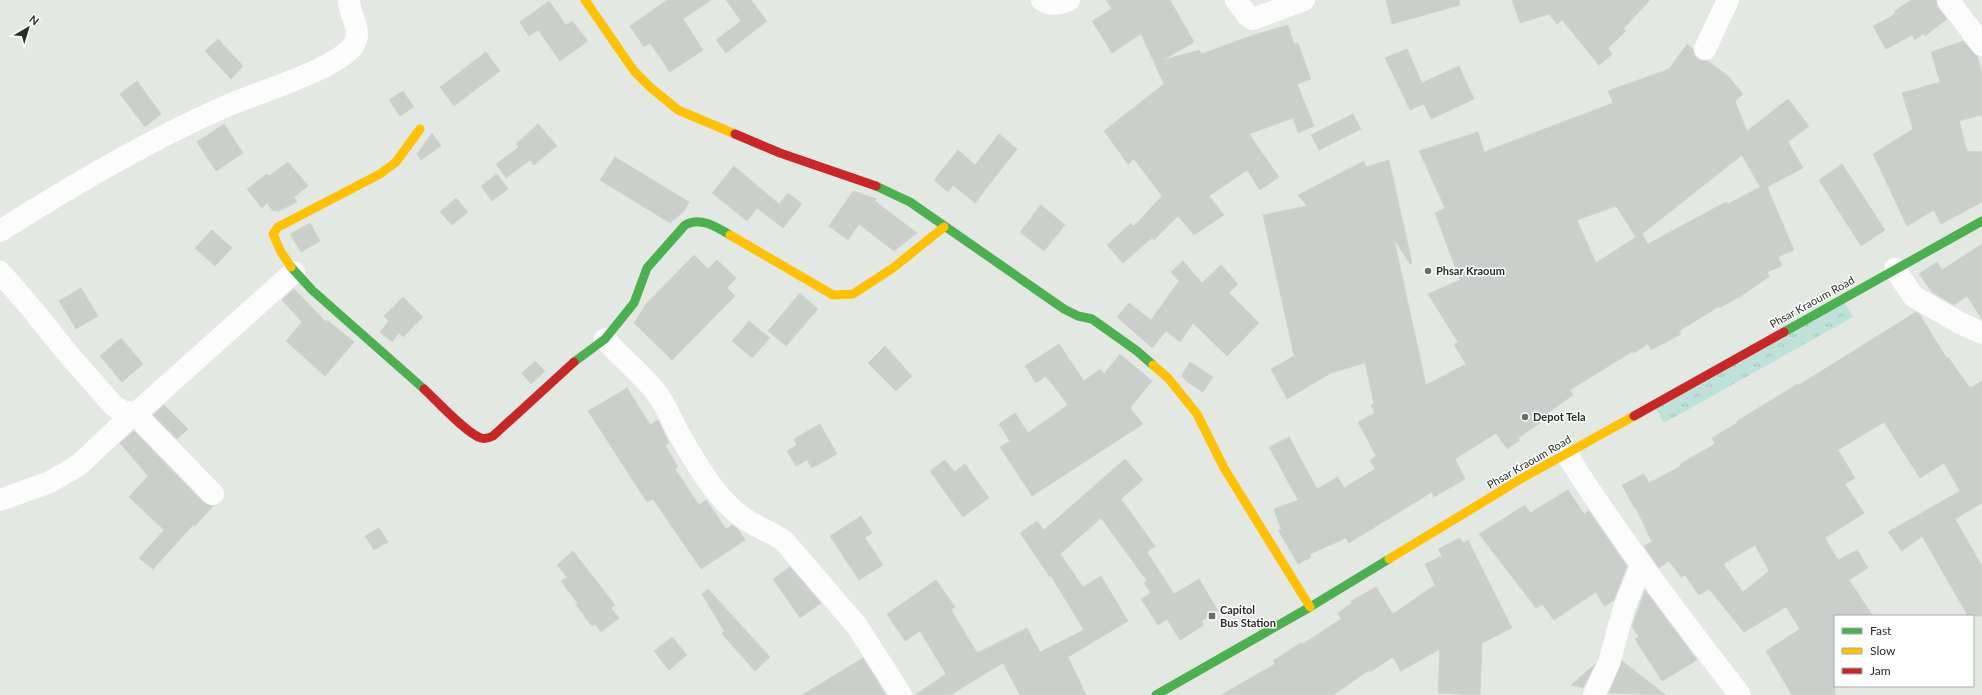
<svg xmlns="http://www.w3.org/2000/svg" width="1982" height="695" font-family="Lato,sans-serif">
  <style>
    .grass { fill: url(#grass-tufts) }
    .building { fill: #cbcfcb; stroke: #cfd4ce; fill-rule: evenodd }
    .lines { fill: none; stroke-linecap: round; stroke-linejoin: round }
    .street { stroke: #fbfcfb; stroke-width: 22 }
    .fast { stroke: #4caf50; stroke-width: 9 }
    .slow { stroke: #ffc107; stroke-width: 9 }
    .jam { stroke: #c62828; stroke-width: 9 }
    .poi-dot { fill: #6b6e6b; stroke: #fff; stroke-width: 1.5 }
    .labels { text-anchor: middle; stroke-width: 3; stroke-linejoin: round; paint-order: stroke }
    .poi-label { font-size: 11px; font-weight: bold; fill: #2b2b2b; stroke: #fff; text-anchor: start }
    .street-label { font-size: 11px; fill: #2b2b2b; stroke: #fff }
  </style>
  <defs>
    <pattern id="grass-tufts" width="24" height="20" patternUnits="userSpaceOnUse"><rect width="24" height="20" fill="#bee2d9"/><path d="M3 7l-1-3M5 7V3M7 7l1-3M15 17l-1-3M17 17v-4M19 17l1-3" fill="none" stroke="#a3c2ba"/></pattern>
  </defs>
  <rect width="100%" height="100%" fill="#e3e9e2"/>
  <polygon class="grass" points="1845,303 1853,317 1664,423 1656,409"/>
  <g class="building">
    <polygon points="667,0 711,0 683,19 703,50 670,72 650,43 644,47 630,26"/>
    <polygon points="726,0 751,0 767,21 726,53 716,40 741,21"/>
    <polygon points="1106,0 1170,0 1194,42 1163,60 1199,50 1201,54 1257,34 1288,25 1294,44 1298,43 1311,79 1297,84 1314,126 1298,133 1293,118 1249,134 1279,177 1260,190 1247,170 1209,196 1224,215 1194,235 1178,216 1154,240 1152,238 1123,263 1107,245 1131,223 1134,226 1162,196 1134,159 1128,164 1104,131 1164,84 1141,34 1112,53 1092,21 1112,9"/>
    <polygon points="1386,0 1459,0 1460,5 1392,24"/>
    <polygon points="1512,0 1650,0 1623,29 1626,31 1608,48 1612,54 1599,65 1562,20 1557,24 1549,14 1520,23"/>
    <polygon points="1911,0 1936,0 1938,8 1947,19 1925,36 1924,33 1915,40 1912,35 1886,49 1873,26 1889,18 1896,12 1895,11"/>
    <polygon points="549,1 566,25 572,21 588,41 560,61 538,30 529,36 520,22"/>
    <polygon points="218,39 243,66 231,79 205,51"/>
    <polygon points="1963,41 1977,56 1982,73 1982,115 1959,121 1967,151 1982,152 1982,202 1941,224 1934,210 1907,226 1873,154 1913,129 1902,93 1940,82 1931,52"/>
    <path d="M1687,44L1693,49L1695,56L1700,60L1708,61L1728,76L1743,94L1735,101L1747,131L1788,99L1809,126L1788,142L1803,168L1767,187L1794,250L1778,257L1782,266L1767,272L1770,276L1741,296L1719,308L1718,307L1679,331L1681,334L1651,350L1648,344L1634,353L1633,351L1570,390L1573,395L1538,420L1540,423L1518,438L1520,440L1507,449L1496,433L1455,459L1465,479L1434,497L1432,492L1349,543L1346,538L1310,554L1311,557L1298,564L1278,530L1281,529L1274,509L1298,500L1269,447L1289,437L1317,489L1338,477L1344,488L1375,469L1370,460L1376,456L1358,422L1375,413L1371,405L1374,404L1365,363L1331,373L1287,399L1271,369L1294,356L1263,215L1307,206L1298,195L1364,161L1366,167L1389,160L1412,263L1410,264L1394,239L1426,385L1466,364L1454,345L1458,342L1428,294L1460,280L1435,213L1445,208L1419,151L1478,132L1484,152L1613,103L1608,91L1669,69ZM1742,155L1760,187L1728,204L1726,202L1648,244L1642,234ZM1616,206L1636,237L1596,263L1577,220Z"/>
    <polygon points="1407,49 1422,83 1459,66 1474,99 1431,119 1424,104 1410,110 1385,58"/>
    <polygon points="486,52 500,71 454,106 440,87"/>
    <polygon points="137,81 161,114 145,127 120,94"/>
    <polygon points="403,91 414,107 400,116 389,100"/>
    <polygon points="1353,114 1361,129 1319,150 1311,135"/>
    <polygon points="224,124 243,153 216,171 197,142"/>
    <polygon points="538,124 557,146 534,165 530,160 506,178 496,164 519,147 516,144"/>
    <polygon points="432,133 441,146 421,160 417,154"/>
    <polygon points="999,134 1017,149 975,203 953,185 948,192 934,180 958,150 975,165"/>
    <polygon points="615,157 689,202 684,211 670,223 600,180"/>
    <polygon points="288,162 308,186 294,197 297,202 277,212 276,210 273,211 267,203 262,208 247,189 267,174 269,176"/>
    <polygon points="1842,164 1885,230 1861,246 1819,180"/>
    <polygon points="734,166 779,204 788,193 802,204 783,228 757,208 747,221 712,193"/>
    <polygon points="497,174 508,189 492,201 481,186"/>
    <polygon points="853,191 877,199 875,201 917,233 894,251 859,224 848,240 829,226"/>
    <polygon points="456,198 468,212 452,225 440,212"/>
    <polygon points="1041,205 1065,225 1044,251 1020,232"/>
    <polygon points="310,223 320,241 301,252 290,234"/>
    <polygon points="212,230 232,248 215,266 195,248"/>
    <polygon points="1982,244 1982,319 1967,296 1954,305 1932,292 1919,274 1937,262 1942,270"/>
    <polygon points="694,255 708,269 717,260 736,278 727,288 735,296 672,360 634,323 647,303"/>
    <polygon points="1183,261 1202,283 1221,265 1238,284 1229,293 1259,323 1227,356 1193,323 1180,342 1166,331 1152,348 1117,317 1129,303 1151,320 1179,281 1171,272"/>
    <polygon points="81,288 98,316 76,329 59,301"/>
    <polygon points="294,289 326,322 327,320 354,342 325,376 286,341 302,322 282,300"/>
    <polygon points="800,293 818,309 786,346 768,331"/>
    <polygon points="403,297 423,317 403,337 399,333 392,342 380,332 389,321 384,316"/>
    <path d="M1916,312L1920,315L1947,359L1948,357L1970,388L1982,381V503L1955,519L1982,566V616H1968L1922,536L1902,551L1888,532L1960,491L1944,463L1920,478L1884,422L1838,450L1855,478L1845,484L1864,513L1825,538L1838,560L1857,550L1868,568L1849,580L1873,616H1835V695H1792L1766,651L1800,629L1786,607L1744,632L1709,589L1699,595L1685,575L1681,577L1669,561L1659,568L1644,546L1652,542L1636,508L1635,509L1622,485L1644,474L1649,483L1681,466L1680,464L1715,444L1712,438L1737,423V421L1798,384L1799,385ZM1755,545L1769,571L1743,592L1723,564Z"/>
    <polygon points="749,321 770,338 752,358 732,341"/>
    <polygon points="121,338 143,364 122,382 100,356"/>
    <polygon points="1059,344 1084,381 1100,369 1104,374 1120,354 1152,381 1130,408 1143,424 1032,496 1000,447 1010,441 999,424 1015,413 1028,433 1068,405 1046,376 1036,383 1025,366"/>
    <polygon points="885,346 912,376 896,391 868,363"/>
    <polygon points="535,361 545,371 531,384 522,373"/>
    <polygon points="1190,362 1213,377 1203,392 1186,381 1182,375"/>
    <polygon points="627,388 650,425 658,420 669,443 665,445 678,467 675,469 699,505 706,500 726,529 732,525 738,529 745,540 701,569 653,499 647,502 588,411"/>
    <polygon points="164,405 188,429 177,439 153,415"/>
    <polygon points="820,424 837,454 812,468 807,460 796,466 787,451 797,445 794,439"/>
    <polygon points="134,431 204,503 213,506 195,526 193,525 153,569 139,558 164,530 129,497 148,476 120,443"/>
    <polygon points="1125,459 1143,480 1121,499 1155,546 1147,552 1174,594 1199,579 1218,611 1201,621 1204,625 1180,640 1167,619 1158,625 1141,599 1151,593 1144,583 1147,581 1101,518 1060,554 1083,587 1101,576 1128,621 1068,657 1086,695 1020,695 1003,663 950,695 915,695 946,674 920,631 905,641 887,614 936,580 955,607 951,610 977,653 1027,628 1040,652 1084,630 1051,576 1050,577 1020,533 1037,521 1044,530"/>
    <polygon points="945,460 954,472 965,464 989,498 963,517 930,471"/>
    <polygon points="1568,490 1584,514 1589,511 1627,566 1614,600 1604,606 1596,592 1554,620 1542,604 1536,608 1479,534 1525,505 1530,513"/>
    <polygon points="861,516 872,533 865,538 883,565 859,580 830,536"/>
    <polygon points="379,528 388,542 374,550 365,536"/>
    <polygon points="1460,538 1463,543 1468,540 1512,628 1482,643 1480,695 1438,693 1440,649 1401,671 1393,657 1370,672 1369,670 1333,695 1221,695 1275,664 1273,661 1302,642 1303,644 1341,619 1338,613 1352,603 1351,601 1376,587 1393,614 1435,585 1425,564 1442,556 1438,549"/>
    <polygon points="573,551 615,605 611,608 619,618 601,632 595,624 592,626 576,605 578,604 561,581 567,577 557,565"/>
    <polygon points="790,567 821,603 800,618 773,579"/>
    <polygon points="708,589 770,657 755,671 722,634 724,631 702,594"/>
    <polygon points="1645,590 1697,660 1662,681 1635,639 1639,637 1632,626"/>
    <polygon points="672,637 687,655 669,670 654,651"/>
    <polygon points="863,658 886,695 802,695"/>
    <polygon points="1622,661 1666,695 1609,693"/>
    <polygon points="1595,664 1583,688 1571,685"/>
  </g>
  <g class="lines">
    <g class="street">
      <path d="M1042,0C1052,6 1059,4 1069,0"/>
      <polyline points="1236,0 1247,15 1253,19 1304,0"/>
      <polyline points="1948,0 1982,45"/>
      <polyline points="1705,49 1728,0"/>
      <path d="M0,231C71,186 145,142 222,108C254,93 332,72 353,46C364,31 349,16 349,0"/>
      <polyline points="1895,269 1913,296 1958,322 1982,333"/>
      <polyline points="0,272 32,309 69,355 114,406 124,412 134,413 213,494"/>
      <path d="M605,339C620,357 640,372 655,391C667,405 673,425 683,441C699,468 718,501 745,519C758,528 772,532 784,541L857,626L901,695"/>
      <path d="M1567,455C1620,539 1680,617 1740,695"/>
      <polyline points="0,500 50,482 79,465 134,413 142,408 294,272"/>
      <polyline points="1594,695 1609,663 1624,608 1641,566"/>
    </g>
    <g class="fast">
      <polyline points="876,186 910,202 1064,309 1078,316 1092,319 1137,351 1153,365"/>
      <polyline points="291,267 312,290 424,389"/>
      <polyline points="1784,332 1982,221"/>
      <path d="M574,362L605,339L634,303L647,268L685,225C700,216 717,227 730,235"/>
      <polyline points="1156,695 1310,607 1389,559"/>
    </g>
    <g class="slow">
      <polyline points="585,0 634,71 650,87 678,110 735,134"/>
      <polyline points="730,235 833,295 853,294 893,268 944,227"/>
      <polyline points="291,267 281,252 273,234 278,227 380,174 396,162 420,129"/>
      <polyline points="1153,365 1168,378 1197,414 1224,468 1310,607"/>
      <polyline points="1389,559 1519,480 1634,416"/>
    </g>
    <g class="jam">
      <polyline points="735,134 780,153 876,186"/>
      <path d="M424,389C436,400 467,434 481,438C485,439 489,438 493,436L574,362"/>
      <polyline points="1634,416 1784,332"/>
    </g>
  </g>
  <g class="poi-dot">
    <circle cx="1428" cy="271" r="4"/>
    <circle cx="1525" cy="417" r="4"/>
    <rect x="1208" y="612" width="8" height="8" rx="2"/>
  </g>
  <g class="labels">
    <g class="poi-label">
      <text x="1436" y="275">Phsar Kraoum</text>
      <text x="1533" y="421">Depot Tela</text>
      <text x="1220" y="614">Capitol<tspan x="1220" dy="13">Bus Station</tspan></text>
    </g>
    <g class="street-label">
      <text transform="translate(1812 302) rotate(-29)" y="4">Phsar Kraoum Road</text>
      <text transform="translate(1529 462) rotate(-30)" y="4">Phsar Kraoum Road</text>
    </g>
  </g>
  <rect x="1834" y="615" width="140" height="72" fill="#ffffff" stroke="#aaaaaa"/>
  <rect x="1842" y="628" width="20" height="6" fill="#4caf50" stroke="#aaaaaa"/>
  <text x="1870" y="635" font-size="12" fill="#2b2b2b">Fast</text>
  <rect x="1842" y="648" width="20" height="6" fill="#ffc107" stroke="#aaaaaa"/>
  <text x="1870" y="655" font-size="12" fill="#2b2b2b">Slow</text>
  <rect x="1842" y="668" width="20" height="6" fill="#c62828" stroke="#aaaaaa"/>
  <text x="1870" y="675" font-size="12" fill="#2b2b2b">Jam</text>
  <g transform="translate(28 28) rotate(38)" stroke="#ffffff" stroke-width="3" paint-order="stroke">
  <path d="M0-3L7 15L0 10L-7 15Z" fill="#2b2b2b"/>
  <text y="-6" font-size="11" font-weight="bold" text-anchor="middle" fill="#2b2b2b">N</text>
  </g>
</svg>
